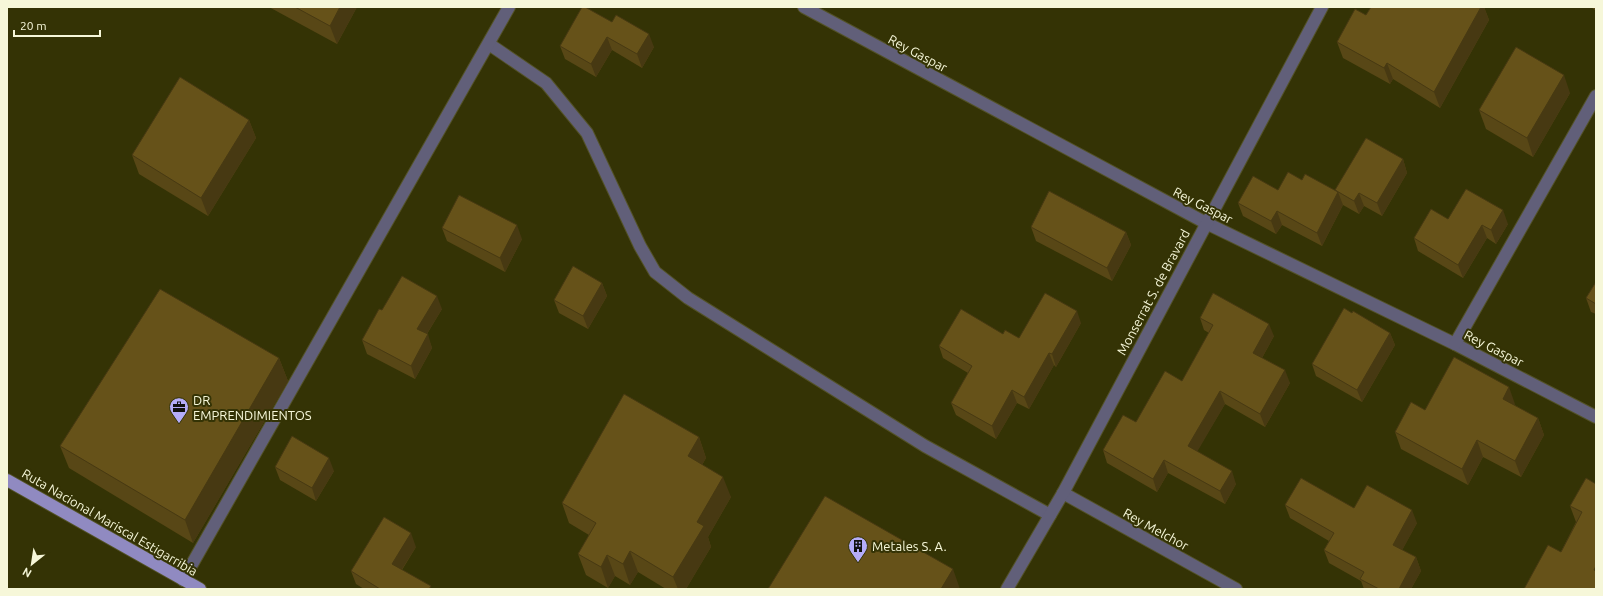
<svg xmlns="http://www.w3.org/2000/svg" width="1603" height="596" font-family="Ubuntu,sans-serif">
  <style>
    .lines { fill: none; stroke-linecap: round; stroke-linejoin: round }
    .street-casing { stroke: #535227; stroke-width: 14 }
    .primary-casing { stroke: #535227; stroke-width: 14 }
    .street { stroke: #615f79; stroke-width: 12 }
    .primary { stroke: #908ac1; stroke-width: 12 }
    .wall { fill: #584716 }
    .shaded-wall { fill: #473912 }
    .building { fill: #665219; stroke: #473912 }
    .labels { text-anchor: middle; stroke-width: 4; stroke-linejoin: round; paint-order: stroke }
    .street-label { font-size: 13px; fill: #f6f7d9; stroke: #343305 }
    .poi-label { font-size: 13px; fill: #f6f7d9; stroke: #343305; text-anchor: start }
  </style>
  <rect width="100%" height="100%" fill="#343305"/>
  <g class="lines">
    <defs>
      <g id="street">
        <polyline points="804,7 1206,223 1455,344 1596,417"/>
        <polyline points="489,44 546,83 587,133 640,246 655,272 688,298 925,446 1050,515"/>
        <polyline points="1455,344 1596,96"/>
        <polyline points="1063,493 1236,589"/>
        <polyline points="183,580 509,7"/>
        <polyline points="1007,589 1063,493 1322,7"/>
      </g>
      <polyline id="primary" points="7,480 200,589"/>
    </defs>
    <use href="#street" class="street-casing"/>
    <use href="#primary" class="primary-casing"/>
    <use href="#street" class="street"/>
    <use href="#primary" class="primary"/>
  </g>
  <g class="wall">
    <polygon points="269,7 357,7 337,44"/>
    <polygon points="1371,7 1484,7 1489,20 1440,108 1393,79 1390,84 1343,58 1337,42 1366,15"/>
    <polygon points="1591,7 1596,7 1596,11"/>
    <polygon points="612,22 654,47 642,68 612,50 596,77 565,59 560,46"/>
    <polygon points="1570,93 1533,157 1486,129 1479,110"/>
    <polygon points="249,120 256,138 208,216 139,174 132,155"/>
    <polygon points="1403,159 1407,173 1382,216 1364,206 1359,214 1343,205 1322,246 1282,225 1276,234 1243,216 1238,203 1278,190 1302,180 1335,190"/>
    <polygon points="1448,219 1508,224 1496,244 1487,238 1463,278 1418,251 1414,238"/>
    <polygon points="1031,227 1126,232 1131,245 1112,281 1036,241"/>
    <polygon points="442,228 522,239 505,272 447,241"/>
    <polygon points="1596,282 1596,314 1591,312 1586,298"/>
    <polygon points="602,283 607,296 588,329 559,313 554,300"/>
    <polygon points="442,309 427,334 432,348 415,379 367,354 362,340 382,310"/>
    <polygon points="1352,313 1390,333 1395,345 1362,402 1316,376 1312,364"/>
    <polygon points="1200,318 1274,336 1262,358 1290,383 1265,427 1225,404 1197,451 1236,484 1225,504 1168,473 1157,492 1107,463 1103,450 1182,381 1209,333 1204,330"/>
    <polygon points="1081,323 1056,367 1054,365 1029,409 1017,403 996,439 956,415 951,403 968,373 943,358 939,346 1003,334 1019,338"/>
    <polygon points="279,358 288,381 193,543 69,468 60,446"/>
    <polygon points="1515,404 1514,405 1538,418 1544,435 1521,477 1483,457 1468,485 1401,449 1395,432 1425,410"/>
    <polygon points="699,437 706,458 702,465 731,497 708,537 711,547 686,589 666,589 638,572 630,585 615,576 608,588 586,575 578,554 589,535 569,523 562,503"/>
    <polygon points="275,467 334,471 316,501 280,480"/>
    <polygon points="1596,484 1596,589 1524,589 1561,552 1576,522 1570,506"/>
    <polygon points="1285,505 1354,508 1417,523 1402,550 1416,557 1421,571 1411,589 1364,589 1361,581 1329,563 1324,550 1329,541 1290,518"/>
    <polygon points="416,547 402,570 432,589 364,589 356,584 351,571"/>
  </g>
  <g class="shaded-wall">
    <polygon points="340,7 357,7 337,44 330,26"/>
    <polygon points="1481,7 1484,7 1489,20 1440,108 1434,92"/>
    <polygon points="649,34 654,47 642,68 637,54"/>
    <polygon points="607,37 612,50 596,77 591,64"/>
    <polygon points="1387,63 1393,79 1390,84 1384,68"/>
    <polygon points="1564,75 1570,93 1533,157 1527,138"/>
    <polygon points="249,120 256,138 208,216 201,198"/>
    <polygon points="1403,159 1407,173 1382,216 1377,203"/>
    <polygon points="1338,192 1343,205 1322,246 1317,233"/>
    <polygon points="1359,193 1364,206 1359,214 1354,201"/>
    <polygon points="1503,210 1508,224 1496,244 1491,230"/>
    <polygon points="1277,211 1282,225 1276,234 1271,221"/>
    <polygon points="517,225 522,239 505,272 500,258"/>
    <polygon points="1482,225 1487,238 1463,278 1458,265"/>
    <polygon points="1126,232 1131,245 1112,281 1107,268"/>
    <polygon points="602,283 607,296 588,329 583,316"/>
    <polygon points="437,296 442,309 422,342 417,329"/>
    <polygon points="1077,311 1081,323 1056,367 1052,354"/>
    <polygon points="1269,324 1274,336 1258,365 1253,353"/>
    <polygon points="1390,333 1395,345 1362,402 1357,390"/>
    <polygon points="428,334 432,348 415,379 411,366"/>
    <polygon points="1049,353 1054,365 1029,409 1024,397"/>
    <polygon points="279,358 288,381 193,543 185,520"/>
    <polygon points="1285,370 1290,383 1265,427 1260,414"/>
    <polygon points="1509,387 1515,404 1509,416 1503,399"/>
    <polygon points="1012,390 1017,403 996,439 992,426"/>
    <polygon points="1220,391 1225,404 1193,459 1188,446"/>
    <polygon points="1538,418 1544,435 1521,477 1515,461"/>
    <polygon points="699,437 706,458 695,477 688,456"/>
    <polygon points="1477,440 1483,457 1468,485 1462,469"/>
    <polygon points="329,458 334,471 316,501 312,488"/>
    <polygon points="1164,460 1168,473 1157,492 1153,479"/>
    <polygon points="1232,471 1236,484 1225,504 1220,491"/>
    <polygon points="723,477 731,497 708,537 711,547 686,589 678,589 673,577 697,522"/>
    <polygon points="1412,510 1417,523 1398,558 1393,545"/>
    <polygon points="411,533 416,547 397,577 392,564"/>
    <polygon points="630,551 638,572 630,585 623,564"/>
    <polygon points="607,555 615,576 608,588 601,567"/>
    <polygon points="1416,557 1421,571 1411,589 1399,589"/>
    <polygon points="953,569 960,589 941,589"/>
  </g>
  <g class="building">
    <polygon points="295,7 340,7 330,26"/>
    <polygon points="582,7 585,7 612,22 616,15 649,34 637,54 607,37 591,64 560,46"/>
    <polygon points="1371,7 1481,7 1434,92 1387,63 1384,68 1337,42 1355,9 1366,15"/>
    <polygon points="1516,47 1564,75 1527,138 1479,110"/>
    <polygon points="180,77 249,120 201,198 132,155"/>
    <polygon points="1366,138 1403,159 1377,203 1359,193 1354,201 1335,190"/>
    <polygon points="1288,172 1302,180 1305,174 1338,192 1317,233 1277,211 1271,221 1238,203 1253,176 1278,190"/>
    <polygon points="1466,189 1503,210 1491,230 1482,225 1458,265 1414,238 1431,209 1448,219"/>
    <polygon points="1049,191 1126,232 1107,268 1031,227"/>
    <polygon points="459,195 517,225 500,258 442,228"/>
    <polygon points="573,266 602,283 583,316 554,300"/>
    <polygon points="402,276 437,296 417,329 428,334 411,366 362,340 379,309 382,310"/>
    <polygon points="1596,282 1596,304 1586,298"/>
    <polygon points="160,289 279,358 185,520 60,446"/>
    <polygon points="1045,293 1077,311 1052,354 1049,353 1024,397 1012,390 992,426 951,403 972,366 939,346 961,309 1003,334 1005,330 1019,338"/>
    <polygon points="1213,293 1269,324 1253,353 1285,370 1260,414 1220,391 1188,446 1232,471 1220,491 1164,460 1153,479 1103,450 1123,415 1136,422 1165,371 1182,381 1213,325 1200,318"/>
    <polygon points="1344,308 1352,313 1353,311 1390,333 1357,390 1312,364"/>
    <polygon points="1454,357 1509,387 1503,399 1538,418 1515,461 1477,440 1462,469 1395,432 1411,402 1425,410"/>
    <polygon points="624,394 699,437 688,456 723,477 697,522 704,526 673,577 630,551 623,564 607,555 601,567 578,554 596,523 562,503"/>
    <polygon points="292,436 329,458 312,488 275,467"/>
    <polygon points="1301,478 1354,508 1367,485 1412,510 1393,545 1416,557 1399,589 1379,589 1360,579 1364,572 1324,550 1334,533 1285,505"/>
    <polygon points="1586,478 1596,484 1596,566 1594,570 1596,571 1596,589 1524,589 1548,545 1561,552 1582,512 1570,506"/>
    <polygon points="825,496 953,569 941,589 768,589"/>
    <polygon points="384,517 411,533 392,564 431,586 429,589 380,589 351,571"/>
  </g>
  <defs>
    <symbol id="office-pin" viewBox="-11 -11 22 30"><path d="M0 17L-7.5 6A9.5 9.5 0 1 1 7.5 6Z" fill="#b4acf9" stroke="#343305"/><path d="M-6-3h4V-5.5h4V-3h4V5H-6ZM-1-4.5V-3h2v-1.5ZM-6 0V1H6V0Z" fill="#111"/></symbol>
    <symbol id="building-pin" viewBox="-11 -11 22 30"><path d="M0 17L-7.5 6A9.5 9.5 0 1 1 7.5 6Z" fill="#b4acf9" stroke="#343305"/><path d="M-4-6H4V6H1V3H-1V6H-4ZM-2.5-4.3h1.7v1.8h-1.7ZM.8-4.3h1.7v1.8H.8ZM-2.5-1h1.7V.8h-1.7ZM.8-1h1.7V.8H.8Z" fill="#111"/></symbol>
  </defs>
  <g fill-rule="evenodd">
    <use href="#office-pin" x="168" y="396" width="22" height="30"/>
    <use href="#building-pin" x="847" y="535" width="22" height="30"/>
  </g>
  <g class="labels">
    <g class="street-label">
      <text transform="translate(918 53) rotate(28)" y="5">Rey Gaspar</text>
      <text transform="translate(1203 205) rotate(27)" y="5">Rey Gaspar</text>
      <text transform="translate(1153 292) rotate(-62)" y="5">Monserrat S. de Bravard</text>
      <text transform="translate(1494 348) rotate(27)" y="5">Rey Gaspar</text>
      <text transform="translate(110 522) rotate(30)" y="5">Ruta Nacional Mariscal Estigarribia</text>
      <text transform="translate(1156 529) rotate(29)" y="5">Rey Melchor</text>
    </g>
    <g class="poi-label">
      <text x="193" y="405">DR<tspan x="193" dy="15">EMPRENDIMIENTOS</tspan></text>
      <text x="872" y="551">Metales S. A.</text>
    </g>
  </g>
  <rect width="1603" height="596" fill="none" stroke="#f6f7d9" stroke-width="16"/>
  <g transform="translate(32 564) rotate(210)" stroke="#343305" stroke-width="3" paint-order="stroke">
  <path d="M0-3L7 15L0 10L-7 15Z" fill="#f6f7d9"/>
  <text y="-6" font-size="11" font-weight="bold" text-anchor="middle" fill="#f6f7d9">N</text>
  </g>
  <path d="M14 30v6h86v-6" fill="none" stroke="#f6f7d9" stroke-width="2"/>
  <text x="20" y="30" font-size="12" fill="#f6f7d9" stroke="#343305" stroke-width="3" paint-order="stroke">20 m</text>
</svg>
